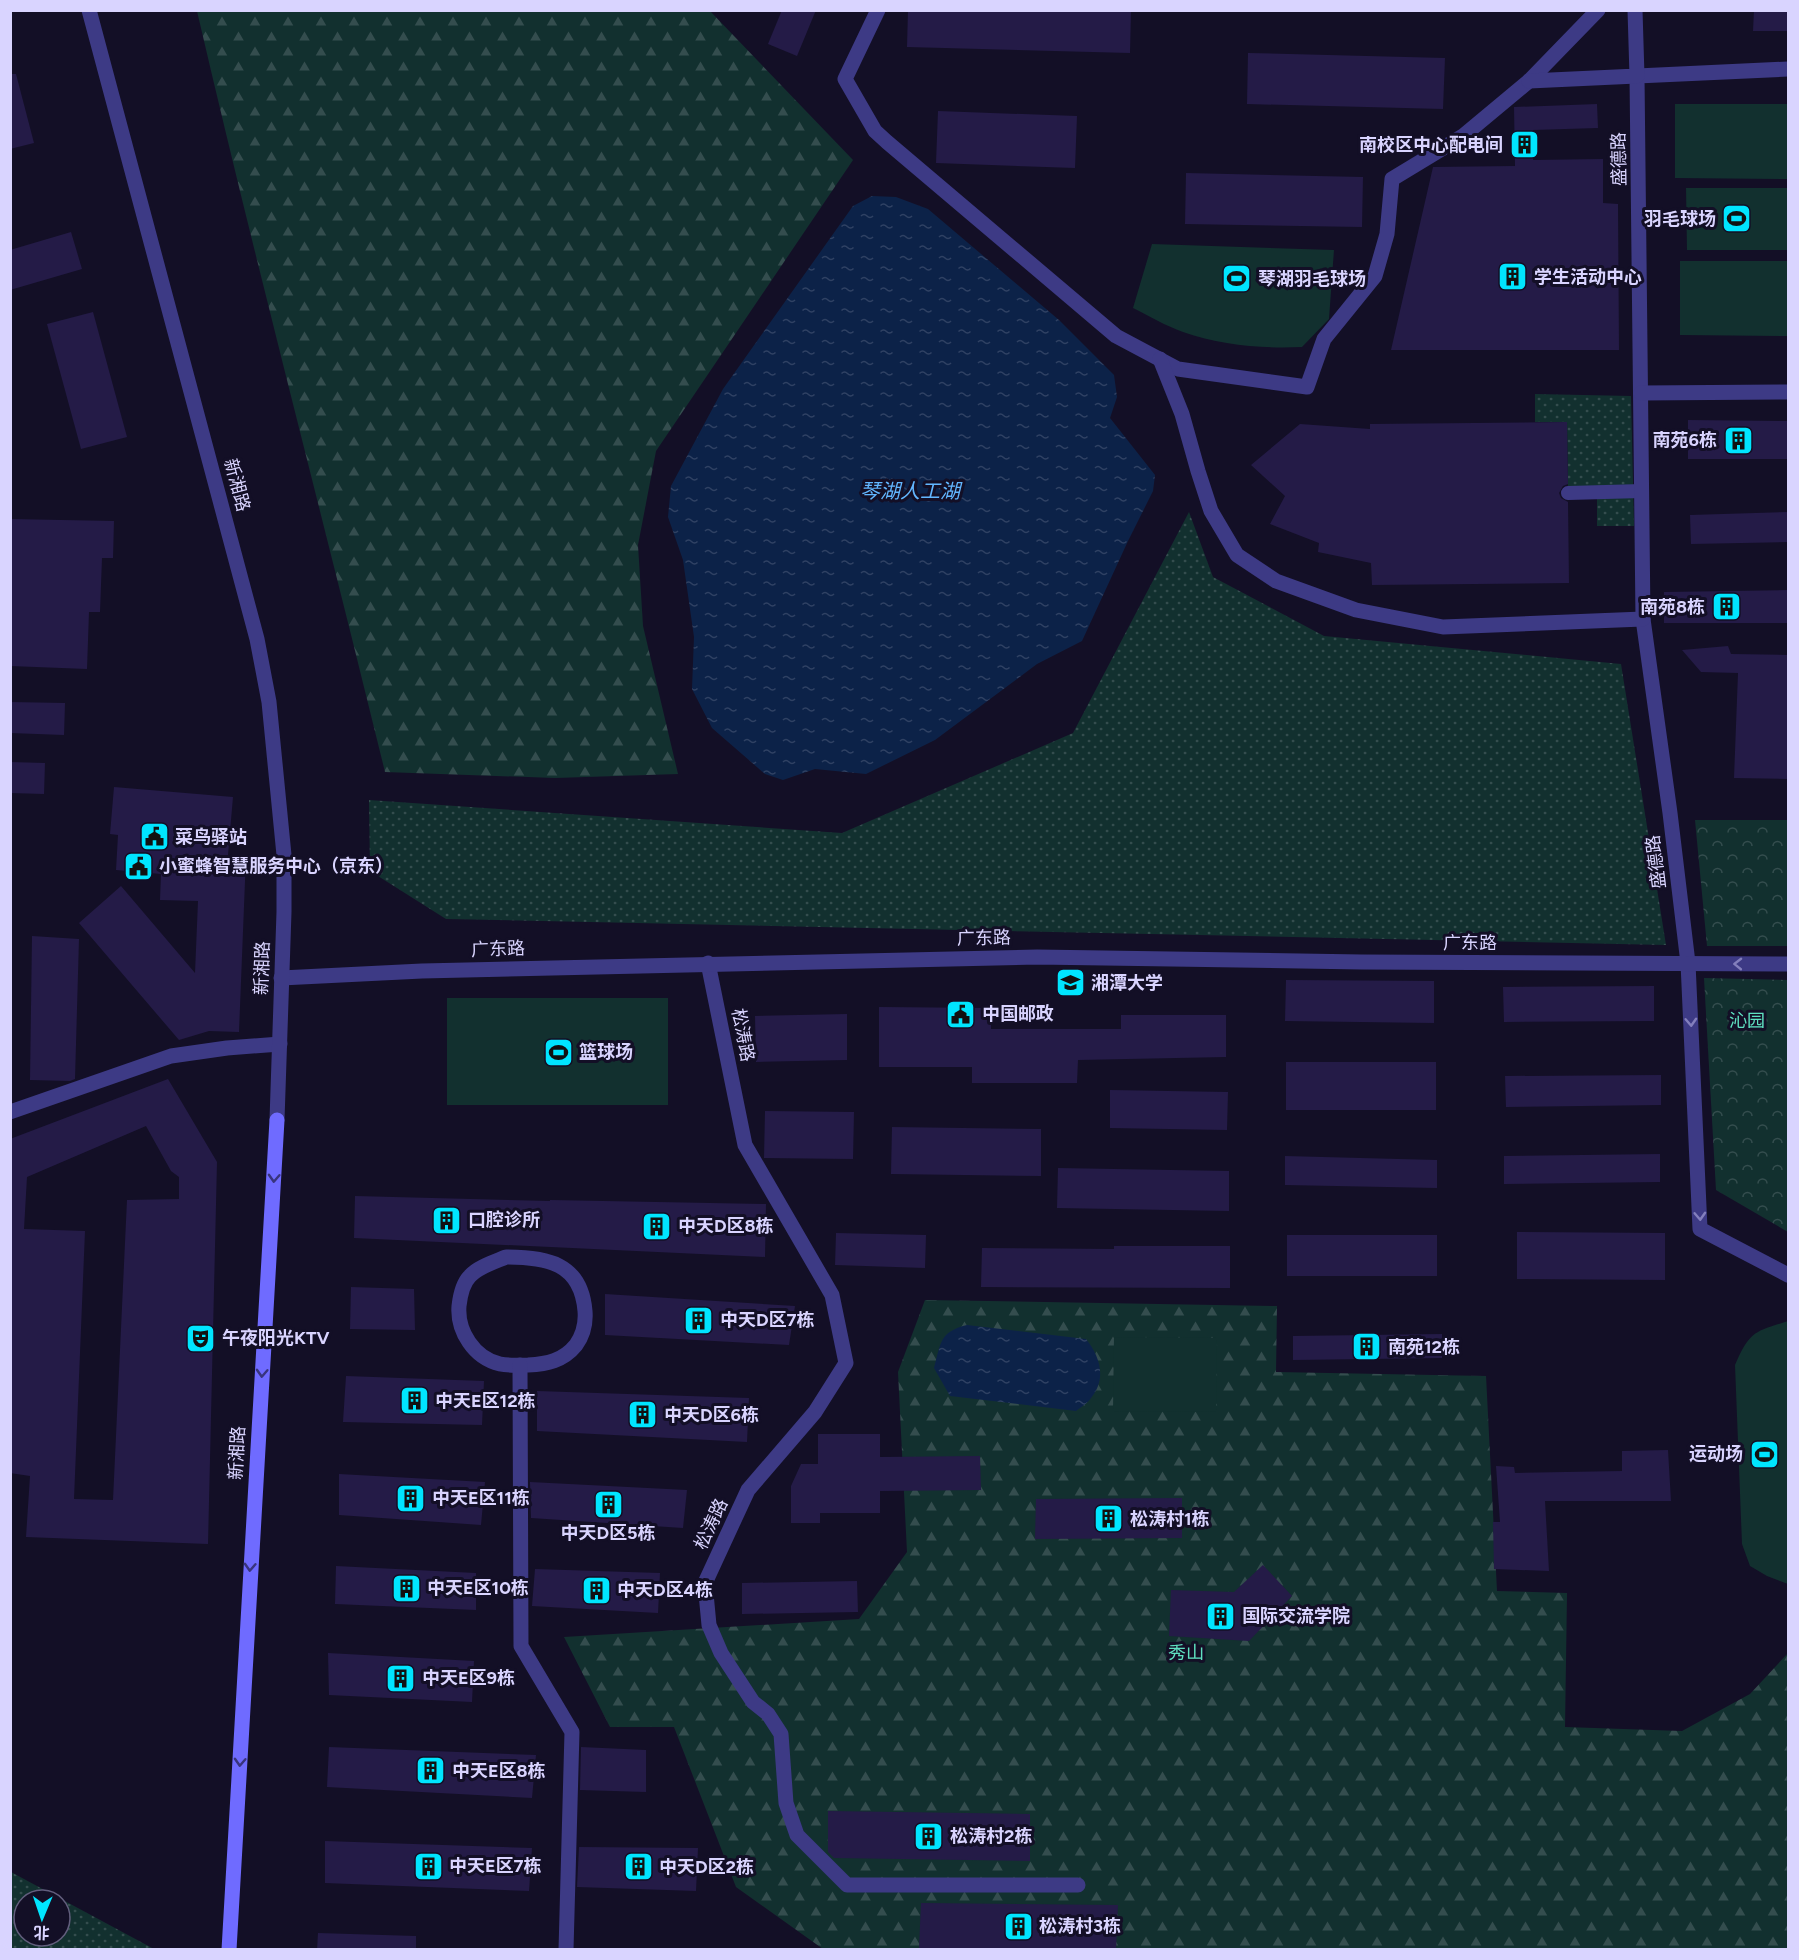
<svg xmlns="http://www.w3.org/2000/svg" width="1799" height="1960" font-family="Figtree,'Noto Sans SC',sans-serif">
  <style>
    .grass { fill: url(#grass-dots); fill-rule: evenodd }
    .forest { fill: url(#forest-firs) }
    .park { fill: url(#park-crowns) }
    .pitch { fill: #12302f }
    .water { fill: url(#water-ripples) }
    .building { fill: #241b47; fill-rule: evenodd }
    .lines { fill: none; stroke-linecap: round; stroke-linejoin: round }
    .pedestrian { stroke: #3d3a85; stroke-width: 14 }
    .minor { stroke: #3d3a85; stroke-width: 15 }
    .tertiary { stroke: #3d3a85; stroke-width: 15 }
    .secondary { stroke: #6f6bff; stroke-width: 15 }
    .oneway { stroke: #837fbc }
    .oneway2 { stroke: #38347d }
    .labels { text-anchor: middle; stroke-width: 6; stroke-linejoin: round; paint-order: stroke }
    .poi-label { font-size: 18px; font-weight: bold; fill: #d9d4ff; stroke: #130f26; text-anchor: start }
    .street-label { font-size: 18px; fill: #d9d4ff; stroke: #130f26 }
    .park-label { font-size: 18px; fill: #5fe0c0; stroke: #130f26 }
    .water-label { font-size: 20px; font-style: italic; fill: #62b6ff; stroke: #130f26 }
  </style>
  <defs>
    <pattern id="grass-dots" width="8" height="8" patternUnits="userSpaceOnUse" patternTransform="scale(1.5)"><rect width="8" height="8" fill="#12302f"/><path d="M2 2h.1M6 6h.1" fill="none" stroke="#344d4e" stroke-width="1.8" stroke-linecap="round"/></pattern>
    <pattern id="forest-firs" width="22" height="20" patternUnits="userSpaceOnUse" patternTransform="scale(1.5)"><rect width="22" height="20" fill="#12302f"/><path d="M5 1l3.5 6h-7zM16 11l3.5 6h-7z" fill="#344d4e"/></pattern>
    <pattern id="park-crowns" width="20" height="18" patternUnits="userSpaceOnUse" patternTransform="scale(1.5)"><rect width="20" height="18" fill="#12302f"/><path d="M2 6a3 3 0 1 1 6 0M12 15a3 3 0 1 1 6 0" fill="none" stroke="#344d4e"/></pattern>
    <pattern id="water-ripples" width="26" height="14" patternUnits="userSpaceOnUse" patternTransform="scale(1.5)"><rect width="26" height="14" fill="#0c2248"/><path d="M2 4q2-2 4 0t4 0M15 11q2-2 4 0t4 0" fill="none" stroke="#2f4163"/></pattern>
  </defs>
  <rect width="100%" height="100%" fill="#130f26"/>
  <g class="grass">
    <polygon points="1535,394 1631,396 1634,526 1597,526 1597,492 1568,493 1567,422 1535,422"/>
    <polygon points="1189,512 1213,577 1324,636 1621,664 1666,945 446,919 370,871 369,800 842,833 1073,733"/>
    <path d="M10,1872H11L154,1949H11ZM24,1900H60V1936H24Z"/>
  </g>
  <g class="forest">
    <path d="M197,11H710L853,160L656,451L638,545L643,626L678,774L555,778L385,772C323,518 256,265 197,11Z"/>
    <polygon points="925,1300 1277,1306 1276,1372 1486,1376 1497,1591 1567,1593 1565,1727 1682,1731 1750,1694 1788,1653 1788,1949 823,1949 736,1887 674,1727 610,1727 564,1637 859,1619 907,1552 898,1372"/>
  </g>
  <g class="park">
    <polygon points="1695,820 1788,820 1788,946 1707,946"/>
    <polygon points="1704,978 1788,980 1788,1232 1716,1190"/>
  </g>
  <g class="pitch">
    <polygon points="1675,104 1788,104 1788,179 1675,178"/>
    <polygon points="1686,188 1788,188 1788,250 1687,250"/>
    <path d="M1152,244L1334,250L1329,319L1302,347C1262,349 1221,345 1183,332C1166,326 1149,316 1133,308Z"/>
    <polygon points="1680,261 1788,261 1788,336 1680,335"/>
    <rect x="447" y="998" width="221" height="107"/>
    <path d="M1788,1321V1584L1767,1576L1750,1566L1742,1544L1735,1365C1750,1331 1754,1332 1788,1321Z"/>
    <polygon points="1114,1337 1217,1338 1216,1412 1113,1411"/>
  </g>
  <g class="water">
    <polygon points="872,196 896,197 928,209 1059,320 1114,375 1117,397 1110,418 1155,475 1153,491 1128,541 1082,641 1037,664 935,740 866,774 815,769 783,780 765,774 712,728 692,689 694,637 683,560 668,517 671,486 723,389 853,206"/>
    <path d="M967,1325L1086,1339C1100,1356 1107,1379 1091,1398C1088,1403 1081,1407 1076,1411L950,1396L934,1368C941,1343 939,1332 967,1325Z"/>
  </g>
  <g class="building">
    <polygon points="782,10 816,10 797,56 768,44"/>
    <polygon points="908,10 1131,10 1130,53 907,47"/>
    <polygon points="1754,10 1788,10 1788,31 1753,31"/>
    <polygon points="1248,53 1445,58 1443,109 1247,104"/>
    <polygon points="10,74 16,74 34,143 10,149"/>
    <polygon points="1597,104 1598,128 1533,130 1533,160 1603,159 1603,203 1618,204 1619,350 1391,350 1433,167 1515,166 1514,107"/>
    <polygon points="938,111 1077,116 1075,168 936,163"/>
    <polygon points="1186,173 1363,177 1362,227 1185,224"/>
    <polygon points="71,232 82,269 10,290 10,250"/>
    <polygon points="93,312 127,437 81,449 47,324"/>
    <polygon points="1688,420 1788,421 1788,459 1688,459"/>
    <polygon points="1567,422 1568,484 1563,486 1559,493 1561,498 1568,502 1569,583 1372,585 1371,563 1318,552 1319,543 1270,524 1285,496 1251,465 1300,424 1370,429 1370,424"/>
    <polygon points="1788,512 1788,542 1691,544 1690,515"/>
    <polygon points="10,519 114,521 113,558 102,558 100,612 89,612 87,669 10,666"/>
    <polygon points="1788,590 1788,623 1664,623 1664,592"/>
    <polygon points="1728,646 1731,654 1788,655 1788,779 1734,778 1738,673 1701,672 1682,650"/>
    <polygon points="10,702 65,703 64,735 10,733"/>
    <polygon points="10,762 45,763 44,794 10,793"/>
    <polygon points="114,787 233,797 228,855 246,856 239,1032 209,1031 179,1040 79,923 121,886 195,973 198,901 160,900 161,874 116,870 118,835 110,834"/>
    <polygon points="32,936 79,939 75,1079 70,1081 30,1080"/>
    <polygon points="1286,980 1434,981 1434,1023 1285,1021"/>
    <polygon points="1654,986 1654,1021 1504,1022 1503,987"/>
    <polygon points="879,1007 991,1008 991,1029 1121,1029 1121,1015 1226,1015 1226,1057 1078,1060 1077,1083 972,1083 972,1067 879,1067"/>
    <polygon points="847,1014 847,1060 756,1062 755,1016"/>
    <rect x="1286" y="1062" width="150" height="48"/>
    <polygon points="1661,1075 1661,1105 1506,1107 1505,1076"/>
    <path d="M168,1079L217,1162L208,1544L26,1537L30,1476L10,1473V1139ZM146,1126L171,1171L179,1177V1199L127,1200L113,1500L74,1499L85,1231L24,1229L27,1177Z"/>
    <polygon points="1110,1090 1228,1092 1227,1130 1110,1128"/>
    <polygon points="765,1111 854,1112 853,1159 764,1158"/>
    <polygon points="892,1127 1041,1129 1041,1176 891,1174"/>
    <polygon points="1660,1154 1660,1182 1504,1184 1504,1156"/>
    <polygon points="1285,1156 1437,1160 1437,1188 1285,1185"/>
    <polygon points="1058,1168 1229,1171 1229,1211 1057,1208"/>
    <polygon points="355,1196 550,1201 550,1200 766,1204 765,1257 354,1238"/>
    <polygon points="1517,1232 1665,1233 1665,1280 1517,1279"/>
    <polygon points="836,1233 926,1235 925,1268 835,1265"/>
    <rect x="1287" y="1235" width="150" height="41"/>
    <polygon points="1114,1246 1230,1246 1230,1288 981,1287 982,1248 1114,1249"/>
    <polygon points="351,1287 414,1289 415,1330 350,1329"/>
    <polygon points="605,1294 795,1306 789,1345 605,1335"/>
    <polygon points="1442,1334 1442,1358 1293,1360 1293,1336"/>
    <polygon points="346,1376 484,1381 482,1425 343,1422"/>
    <polygon points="537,1391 749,1398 747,1442 537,1431"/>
    <polygon points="818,1434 880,1434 880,1457 980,1456 981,1490 880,1491 880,1513 820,1513 820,1523 791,1523 791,1486 801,1464 818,1464"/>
    <polygon points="1668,1450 1671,1501 1545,1501 1549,1571 1494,1569 1493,1522 1500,1522 1496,1466 1514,1467 1515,1473 1622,1471 1622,1451"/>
    <polygon points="339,1474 485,1482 481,1525 339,1515"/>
    <polygon points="530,1482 687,1490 683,1528 531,1518"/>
    <polygon points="1182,1498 1182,1538 1035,1539 1036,1499"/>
    <polygon points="1263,1565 1292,1596 1249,1641 1169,1636 1171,1590 1234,1592"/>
    <polygon points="336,1566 476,1573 476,1610 335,1604"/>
    <polygon points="535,1569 660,1573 658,1613 532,1606"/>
    <polygon points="857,1581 858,1612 742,1614 742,1583"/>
    <polygon points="328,1653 474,1661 472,1702 329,1695"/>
    <polygon points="329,1747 536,1755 532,1798 327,1787"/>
    <polygon points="581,1747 646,1750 646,1792 580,1790"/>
    <polygon points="828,1811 1030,1814 1030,1861 834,1858 828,1852"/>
    <polygon points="325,1841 532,1848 529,1891 325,1883"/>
    <polygon points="579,1847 698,1848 696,1891 577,1887"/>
    <polygon points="921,1903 1118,1905 1116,1950 919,1948"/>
    <polygon points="318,1933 416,1936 416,1950 317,1950"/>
  </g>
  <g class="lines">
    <polyline class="pedestrian" points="1568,493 1642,491"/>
    <g class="minor">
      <polyline points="878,10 845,79 875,131 887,142 1116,336 1178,369 1307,387 1324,339 1375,276 1387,234 1392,179 1463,136 1529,81 1598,10"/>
      <polyline points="1788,69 1637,76 1643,619 1670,813 1688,963 1700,1229 1788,1275"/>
      <polyline points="1529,81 1637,76 1635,10"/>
      <polyline points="1160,359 1182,414 1198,471 1211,511 1237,555 1276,581 1356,610 1443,627 1643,619"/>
      <polyline points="1641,393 1788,392"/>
      <polyline points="708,963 745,1145 832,1295 846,1363 815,1412 748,1490 705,1583 709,1625 721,1653 753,1702 768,1714 781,1734 786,1803 797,1835 847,1885 1078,1885"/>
      <polyline points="281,978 422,971 1037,957 1362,962 1788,964"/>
      <polyline points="10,1112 171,1056 227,1048 280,1044"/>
      <path d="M506,1257C547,1257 581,1263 585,1311C586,1323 583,1335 576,1345C563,1361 547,1364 528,1365C519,1365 509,1366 500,1364C474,1358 457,1331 459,1306C460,1297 463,1283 470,1276C478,1267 494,1262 506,1257Z"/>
      <polyline points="520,1365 521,1646 572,1732 566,1950"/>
    </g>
    <polyline class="tertiary" points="89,10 257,639 269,702 284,855 284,912 277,1120"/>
    <polyline class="secondary" points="229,1950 277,1120"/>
  </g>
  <defs><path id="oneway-chevron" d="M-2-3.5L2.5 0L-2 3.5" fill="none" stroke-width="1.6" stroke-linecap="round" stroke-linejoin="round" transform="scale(1.5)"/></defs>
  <g class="oneway">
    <use href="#oneway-chevron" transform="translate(1738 964) rotate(-179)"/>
    <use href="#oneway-chevron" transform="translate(1691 1022) rotate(87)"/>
    <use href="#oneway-chevron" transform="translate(1700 1216) rotate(87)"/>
  </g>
  <g class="oneway2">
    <use href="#oneway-chevron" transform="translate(274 1178) rotate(93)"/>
    <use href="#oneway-chevron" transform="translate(262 1373) rotate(93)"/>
    <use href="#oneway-chevron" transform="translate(250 1567) rotate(93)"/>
    <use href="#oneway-chevron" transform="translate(240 1762) rotate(93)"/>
  </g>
  <defs>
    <symbol id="building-square" viewBox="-11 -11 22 22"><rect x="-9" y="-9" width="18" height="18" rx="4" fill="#00e5ff" stroke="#130f26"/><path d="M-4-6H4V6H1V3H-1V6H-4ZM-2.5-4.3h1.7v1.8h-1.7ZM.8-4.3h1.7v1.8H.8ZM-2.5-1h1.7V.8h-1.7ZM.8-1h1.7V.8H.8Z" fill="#111"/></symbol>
    <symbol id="stadium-square" viewBox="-11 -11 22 22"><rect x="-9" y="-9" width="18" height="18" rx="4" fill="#00e5ff" stroke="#130f26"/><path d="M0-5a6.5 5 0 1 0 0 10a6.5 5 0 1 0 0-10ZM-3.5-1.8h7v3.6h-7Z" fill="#111"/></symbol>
    <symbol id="civic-square" viewBox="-11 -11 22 22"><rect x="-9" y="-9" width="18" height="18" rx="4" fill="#00e5ff" stroke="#130f26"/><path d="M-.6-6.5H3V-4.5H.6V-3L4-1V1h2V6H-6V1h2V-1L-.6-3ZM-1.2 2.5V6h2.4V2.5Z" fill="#111"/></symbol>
    <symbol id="university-square" viewBox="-11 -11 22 22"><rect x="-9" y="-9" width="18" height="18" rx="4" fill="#00e5ff" stroke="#130f26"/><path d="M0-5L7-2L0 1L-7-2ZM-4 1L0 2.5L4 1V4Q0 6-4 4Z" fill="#111"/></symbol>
    <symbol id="theatre-square" viewBox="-11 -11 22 22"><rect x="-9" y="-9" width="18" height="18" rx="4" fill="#00e5ff" stroke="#130f26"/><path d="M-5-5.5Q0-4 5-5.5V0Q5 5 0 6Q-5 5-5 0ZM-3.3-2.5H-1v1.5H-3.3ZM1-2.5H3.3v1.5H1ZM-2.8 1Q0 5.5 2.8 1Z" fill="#111"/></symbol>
  </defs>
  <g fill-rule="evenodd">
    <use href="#building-square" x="1508" y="128" width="33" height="33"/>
    <use href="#stadium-square" x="1720" y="202" width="33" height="33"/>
    <use href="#building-square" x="1496" y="260" width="33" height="33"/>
    <use href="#stadium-square" x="1220" y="262" width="33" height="33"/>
    <use href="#building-square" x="1722" y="424" width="33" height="33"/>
    <use href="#building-square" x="1710" y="590" width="33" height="33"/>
    <use href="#civic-square" x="138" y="820" width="33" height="33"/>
    <use href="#civic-square" x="122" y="850" width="33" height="33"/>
    <use href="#university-square" x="1054" y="966" width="33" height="33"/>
    <use href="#civic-square" x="944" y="998" width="33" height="33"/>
    <use href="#stadium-square" x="542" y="1036" width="33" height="33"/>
    <use href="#building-square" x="430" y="1204" width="33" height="33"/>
    <use href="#building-square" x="640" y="1210" width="33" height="33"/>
    <use href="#building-square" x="682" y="1304" width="33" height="33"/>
    <use href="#theatre-square" x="184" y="1322" width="33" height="33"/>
    <use href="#building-square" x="1350" y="1330" width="33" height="33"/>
    <use href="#building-square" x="398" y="1384" width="33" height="33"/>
    <use href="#building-square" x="626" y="1398" width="33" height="33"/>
    <use href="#stadium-square" x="1748" y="1438" width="33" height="33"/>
    <use href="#building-square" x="394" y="1482" width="33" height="33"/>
    <use href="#building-square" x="592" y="1488" width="33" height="33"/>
    <use href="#building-square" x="1092" y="1502" width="33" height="33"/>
    <use href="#building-square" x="390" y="1572" width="33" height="33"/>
    <use href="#building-square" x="580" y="1574" width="33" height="33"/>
    <use href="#building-square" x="1204" y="1600" width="33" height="33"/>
    <use href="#building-square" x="384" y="1662" width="33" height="33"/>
    <use href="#building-square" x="414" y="1754" width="33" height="33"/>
    <use href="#building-square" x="912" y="1820" width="33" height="33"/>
    <use href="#building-square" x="412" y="1850" width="33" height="33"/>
    <use href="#building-square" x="622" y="1850" width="33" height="33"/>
    <use href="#building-square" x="1002" y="1910" width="33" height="33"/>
  </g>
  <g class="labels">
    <g class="poi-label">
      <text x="1503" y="151" text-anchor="end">南校区中心配电间</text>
      <text x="1716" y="225" text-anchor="end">羽毛球场</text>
      <text x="1534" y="283">学生活动中心</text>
      <text x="1258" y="285">琴湖羽毛球场</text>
      <text x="1717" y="446" text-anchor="end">南苑6栋</text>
      <text x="1705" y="613" text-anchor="end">南苑8栋</text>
      <text x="175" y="843">菜鸟驿站</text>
      <text x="159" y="872">小蜜蜂智慧服务中心（京东）</text>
      <text x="1091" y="989">湘潭大学</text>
      <text x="982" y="1020">中国邮政</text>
      <text x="579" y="1058">篮球场</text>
      <text x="468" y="1226">口腔诊所</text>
      <text x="678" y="1232">中天D区8栋</text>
      <text x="720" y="1326">中天D区7栋</text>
      <text x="222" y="1344">午夜阳光KTV</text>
      <text x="1388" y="1353">南苑12栋</text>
      <text x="435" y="1407">中天E区12栋</text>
      <text x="664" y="1421">中天D区6栋</text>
      <text x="1743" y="1460" text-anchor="end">运动场</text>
      <text x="432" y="1504">中天E区11栋</text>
      <text x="1130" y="1525">松涛村1栋</text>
      <text x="608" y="1539" text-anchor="middle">中天D区5栋</text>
      <text x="427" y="1594">中天E区10栋</text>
      <text x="617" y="1596">中天D区4栋</text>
      <text x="1242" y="1622">国际交流学院</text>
      <text x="422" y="1684">中天E区9栋</text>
      <text x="452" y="1777">中天E区8栋</text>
      <text x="950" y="1842">松涛村2栋</text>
      <text x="449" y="1872">中天E区7栋</text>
      <text x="659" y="1873">中天D区2栋</text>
      <text x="1039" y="1932">松涛村3栋</text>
    </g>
    <g class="street-label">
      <text transform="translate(1619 159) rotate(-91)" y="6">盛德路</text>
      <text transform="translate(237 485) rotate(75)" y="6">新湘路</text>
      <text transform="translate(1656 862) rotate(-97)" y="6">盛德路</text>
      <text transform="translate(984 938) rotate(-1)" y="6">广东路</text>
      <text x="1470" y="949">广东路</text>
      <text transform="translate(498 949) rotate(-2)" y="6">广东路</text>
      <text transform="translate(262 968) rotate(-88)" y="6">新湘路</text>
      <text transform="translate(743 1035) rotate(79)" y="6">松涛路</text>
      <text transform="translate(237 1453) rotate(-87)" y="6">新湘路</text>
      <text transform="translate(711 1524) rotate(-65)" y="6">松涛路</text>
    </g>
    <g class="park-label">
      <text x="1747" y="1027">沁园</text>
      <text x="1186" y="1659">秀山</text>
    </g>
    <g class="water-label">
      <text x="910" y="498">琴湖人工湖</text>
    </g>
  </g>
  <rect width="1799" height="1960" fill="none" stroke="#d9d4ff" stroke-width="24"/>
  <g transform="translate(42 1918) rotate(182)"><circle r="28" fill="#130f26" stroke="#625e7d" stroke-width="1.5"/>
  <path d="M0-4.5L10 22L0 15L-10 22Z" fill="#00e5ff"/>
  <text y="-9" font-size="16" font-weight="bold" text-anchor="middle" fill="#d9d4ff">北</text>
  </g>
</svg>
